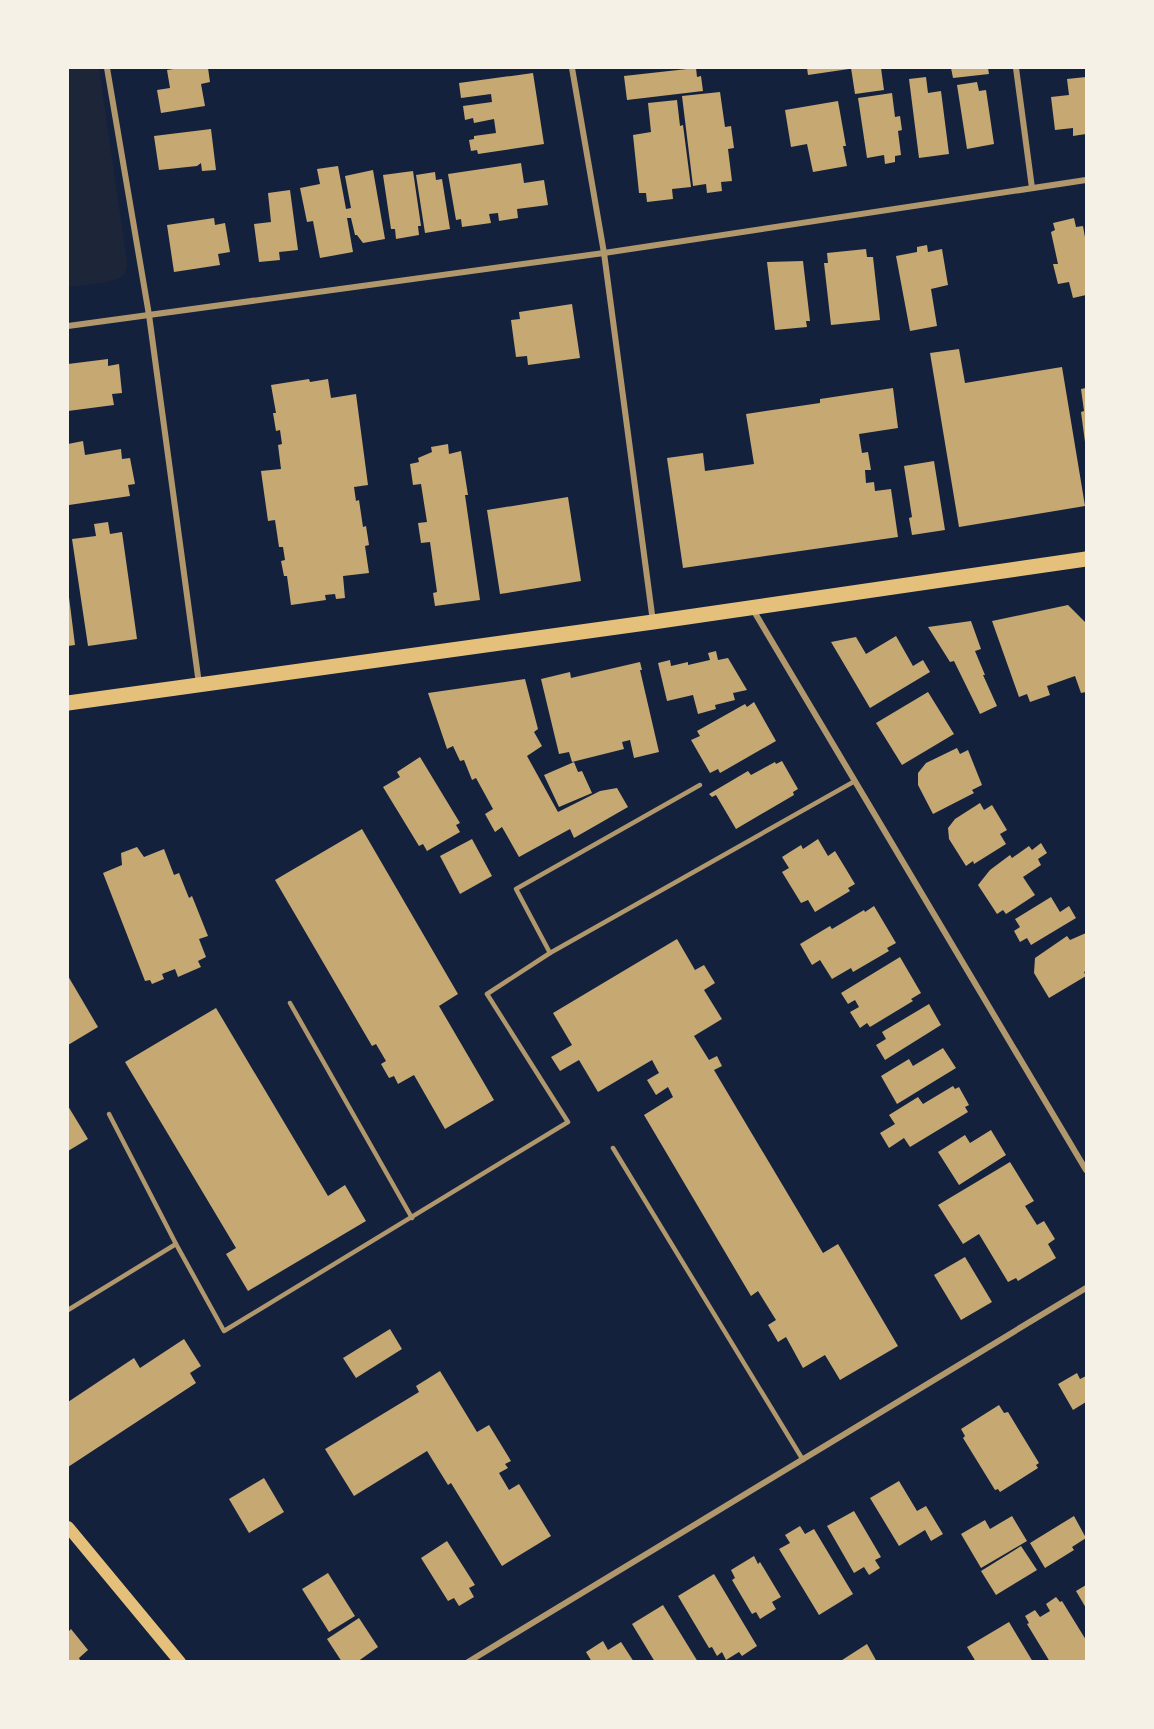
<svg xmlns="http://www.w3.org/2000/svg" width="1154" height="1729" font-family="Arial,sans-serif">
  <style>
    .green { fill: #1d2539 }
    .building { fill: #c6a872 }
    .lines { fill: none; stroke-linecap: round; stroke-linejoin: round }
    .service { stroke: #b1986c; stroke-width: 4.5 }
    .minor { stroke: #b1986c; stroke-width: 6 }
    .secondary { stroke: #e5c07b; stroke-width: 12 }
    .primary { stroke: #e5c07b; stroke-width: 15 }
  </style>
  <rect width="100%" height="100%" fill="#14213d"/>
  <path class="green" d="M68,68H99L127,262C127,268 127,272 122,276C111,284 82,285 68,287Z"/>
  <g class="building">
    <polygon points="180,68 208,68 210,82 201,84 205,106 161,113 157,90 170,88 167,70"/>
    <polygon points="696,68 697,77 701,76 703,91 627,100 624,76"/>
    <polygon points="807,68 849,68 849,69 808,75"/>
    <polygon points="851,68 881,68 884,90 855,94"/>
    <polygon points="951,68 988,68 989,74 953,78"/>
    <polygon points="533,73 544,144 478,154 477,150 471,151 469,140 474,139 474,136 496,133 494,119 474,123 473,118 465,120 463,106 492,102 491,94 461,98 459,83"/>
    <polygon points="926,77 928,93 941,91 949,154 919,158 909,79"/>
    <polygon points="1086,77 1086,134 1073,136 1073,128 1055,130 1051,97 1069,95 1067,79"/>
    <polygon points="977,82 979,91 986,90 994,144 967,149 957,85"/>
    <polygon points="720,92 725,127 731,126 734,148 728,149 732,181 721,182 722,191 707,193 706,184 693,186 682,96"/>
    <polygon points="892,93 895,117 900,116 902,130 898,131 901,155 895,156 895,162 885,164 884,155 867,158 858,98"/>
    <polygon points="677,100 680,126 683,125 691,187 672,189 673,199 647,202 646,193 639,193 633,135 651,132 648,103"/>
    <polygon points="838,101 846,146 843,146 847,166 813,172 807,144 791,147 785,110"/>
    <polygon points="211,129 216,170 202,171 201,163 197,166 159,170 154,136"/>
    <polygon points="521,163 524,183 544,180 548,205 517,209 518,218 499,221 498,213 489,214 491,223 462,227 461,219 456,220 448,174"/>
    <polygon points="338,166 346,209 351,208 345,176 373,170 385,239 363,243 357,235 355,235 351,218 347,218 353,252 320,258 313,221 307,222 300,188 320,184 317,169"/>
    <polygon points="413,171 421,226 418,226 419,235 396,239 395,229 391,229 383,175"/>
    <polygon points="435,172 436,180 442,179 450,229 425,233 416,175"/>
    <polygon points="290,190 298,250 279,252 280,260 259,262 254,224 271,222 268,193"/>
    <polygon points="214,218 215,225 225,223 230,252 218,254 220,265 174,272 167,225"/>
    <polygon points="1074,218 1076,227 1083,226 1086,243 1086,295 1073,298 1069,282 1058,284 1053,264 1058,264 1051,232 1055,230 1053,223"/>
    <polygon points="927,245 928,252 942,249 948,285 931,289 937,326 910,331 896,256 917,252 917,247"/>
    <polygon points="866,249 867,257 873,257 880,320 831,325 824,263 828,263 827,253"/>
    <polygon points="803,261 810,321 806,321 807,327 775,330 767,262"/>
    <polygon points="572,304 580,358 528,365 527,356 516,357 511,320 520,319 519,312"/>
    <polygon points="959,349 965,383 1062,367 1085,506 959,527 930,353"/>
    <polygon points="108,359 108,366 119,364 122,393 112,394 114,405 68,411 68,364"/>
    <polygon points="309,379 310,382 328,379 331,398 356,394 368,485 354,487 356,501 359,500 363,527 366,526 369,545 365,546 369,573 343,576 345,598 336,599 335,594 325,595 326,600 291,605 287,576 284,576 281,561 285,560 283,547 279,547 275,520 268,521 261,471 281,469 278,445 282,444 280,430 276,431 273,413 276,413 271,385"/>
    <polygon points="893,388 898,428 859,434 862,453 868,452 871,470 865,470 866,483 874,482 875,491 891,489 898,537 683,568 667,458 703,453 705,471 754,464 746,414 820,403 820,399"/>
    <polygon points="1086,388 1086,442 1085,442 1081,412 1084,411 1081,389"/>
    <polygon points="83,441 85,455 121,449 122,459 130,458 135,484 128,485 130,496 69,505 68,494 68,444"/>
    <polygon points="448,444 449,454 461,451 468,495 465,495 480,600 435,606 433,593 437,592 430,542 421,543 418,523 427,522 421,484 413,485 410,464 419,462 418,458 432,452 431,447"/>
    <polygon points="934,461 945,530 912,535 909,518 912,517 904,466"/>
    <polygon points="568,497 581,581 500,594 487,510"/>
    <polygon points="108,522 110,534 122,532 137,639 88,646 72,539 96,536 94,524"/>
    <polygon points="68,597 69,597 75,645 68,646"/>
    <polygon points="1068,605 1086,623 1086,692 1081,693 1075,676 1047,686 1050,695 1030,702 1027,694 1019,697 992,621"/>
    <polygon points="971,621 981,649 975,651 985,675 983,675 997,706 980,714 954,661 950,662 928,627"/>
    <polygon points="896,636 913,666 923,660 930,672 870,708 831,642 856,637 866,654"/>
    <polygon points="716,651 718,660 728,658 747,690 733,693 735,700 715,705 716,709 698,714 693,695 667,701 658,663 670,660 671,666 688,662 688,665 710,660 708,653"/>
    <polygon points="640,662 642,670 640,670 659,752 634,758 630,740 622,742 624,749 572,762 569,752 559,754 541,679 570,672 571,678"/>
    <polygon points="525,679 538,729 534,732 542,746 527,756 558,812 600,791 617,788 628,807 574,838 570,829 519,857 502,827 495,832 485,814 493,809 476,778 472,780 464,760 460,761 453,746 447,749 428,693"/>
    <polygon points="928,692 954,734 902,765 876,723"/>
    <polygon points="754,702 776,741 720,773 718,769 710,773 691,740 700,736 697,731 745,704 747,707"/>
    <polygon points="957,748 960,754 968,750 982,785 972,790 974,793 933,814 918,785 918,773 926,763"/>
    <polygon points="420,757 460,823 456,825 460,832 427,851 423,844 419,846 383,787 400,777 397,772"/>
    <polygon points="782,761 798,789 793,792 794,795 736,829 716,795 712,797 709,794 748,771 751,775 775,762 776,764"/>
    <polygon points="574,762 578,772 582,771 592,793 559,807 544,775"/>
    <polygon points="980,803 984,810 992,805 1007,830 1000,834 1006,844 974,864 973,861 966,866 949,839 948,828 955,819"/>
    <polygon points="362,829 458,994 439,1006 494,1100 445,1129 414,1075 398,1084 394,1076 389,1078 381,1064 386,1061 376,1044 372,1046 275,880"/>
    <polygon points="472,839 492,876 460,894 440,856"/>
    <polygon points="818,839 828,856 835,851 855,884 848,888 850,891 815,912 808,900 801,903 782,872 789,868 782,857 801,845 803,849"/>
    <polygon points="1041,843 1047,853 1038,859 1041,865 1023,877 1035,895 1006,914 1003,910 997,914 978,885 990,870 1010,855 1012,858 1029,846 1032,850"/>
    <polygon points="137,847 144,857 164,849 174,875 179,873 189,898 192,896 208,936 199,939 206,957 198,961 201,967 178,977 175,969 162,974 164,979 152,984 150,980 145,981 103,873 122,865 121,853"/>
    <polygon points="1051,897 1060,912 1069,906 1076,918 1031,945 1027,938 1020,942 1014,931 1020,927 1015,919"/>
    <polygon points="874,906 896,943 887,948 889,951 853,972 851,968 832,979 820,960 812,965 800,944 830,926 832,929 864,910 865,912"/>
    <polygon points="1086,933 1086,971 1084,972 1086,976 1049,998 1034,973 1035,958 1067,936 1070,940"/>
    <polygon points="677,939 695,970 704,965 715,983 704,990 722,1019 694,1036 709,1060 717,1056 722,1066 714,1070 823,1253 838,1244 898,1346 840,1380 825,1355 803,1368 786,1337 778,1342 768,1325 776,1320 758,1291 751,1296 644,1115 673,1097 668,1087 656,1095 647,1080 659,1073 652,1060 598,1092 579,1060 560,1071 551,1057 572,1045 553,1013"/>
    <polygon points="900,957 921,993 911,999 913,1001 870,1027 867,1023 860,1028 850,1012 859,1007 855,1000 848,1004 841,993"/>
    <polygon points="68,976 98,1027 68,1045"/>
    <polygon points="929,1004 941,1025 885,1060 876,1045 886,1039 882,1032"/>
    <polygon points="216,1008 328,1196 345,1185 366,1221 248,1291 226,1254 236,1248 125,1062"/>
    <polygon points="943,1048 956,1068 897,1104 881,1076 909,1059 913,1066"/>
    <polygon points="953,1086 955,1089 959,1087 969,1105 965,1107 968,1112 910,1147 904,1138 889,1148 880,1133 895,1124 889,1115 918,1097 923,1104"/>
    <polygon points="68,1106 88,1139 68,1151"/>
    <polygon points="991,1130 1006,1155 959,1185 938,1152 965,1135 970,1143"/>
    <polygon points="1010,1162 1034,1201 1025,1206 1037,1225 1044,1221 1055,1239 1048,1244 1056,1258 1018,1281 1016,1278 1008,1282 979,1234 963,1244 938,1205"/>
    <polygon points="965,1257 992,1302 961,1320 934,1275"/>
    <polygon points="390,1329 402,1349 356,1378 343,1358"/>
    <polygon points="184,1339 201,1366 190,1373 196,1383 68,1467 68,1402 134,1358 140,1368"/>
    <polygon points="440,1371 477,1432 489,1425 511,1461 505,1464 508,1468 499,1473 509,1490 519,1484 551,1536 502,1566 451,1483 448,1485 427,1451 354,1496 325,1449 419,1392 416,1386"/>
    <polygon points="1077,1373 1080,1379 1086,1376 1086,1402 1073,1410 1058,1384"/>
    <polygon points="999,1405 1004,1413 1008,1412 1039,1463 1036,1465 1038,1468 1000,1492 998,1489 995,1490 963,1438 965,1436 961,1429"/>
    <polygon points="264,1478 284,1512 249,1533 229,1499"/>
    <polygon points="899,1481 917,1511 926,1506 943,1534 931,1541 925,1530 899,1546 870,1498"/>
    <polygon points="854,1511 881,1557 875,1560 880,1568 869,1575 864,1567 854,1573 827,1526"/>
    <polygon points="1012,1516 1027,1541 981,1568 961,1534 985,1520 990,1529"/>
    <polygon points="1074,1516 1086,1538 1072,1547 1074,1550 1045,1568 1030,1543"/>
    <polygon points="800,1526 805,1534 814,1529 853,1594 819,1615 779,1549 790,1543 785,1535"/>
    <polygon points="447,1541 475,1585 469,1588 474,1597 459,1606 454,1598 448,1601 421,1558"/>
    <polygon points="1021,1546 1037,1570 996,1595 981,1571"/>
    <polygon points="754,1556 758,1564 760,1562 781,1597 772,1602 776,1609 760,1619 756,1612 752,1614 732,1580 735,1578 731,1570"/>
    <polygon points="328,1573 355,1616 329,1632 302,1589"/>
    <polygon points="714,1574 757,1646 742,1656 739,1652 726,1660 722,1652 717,1656 712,1647 709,1648 678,1596"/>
    <polygon points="1086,1585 1086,1608 1076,1591"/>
    <polygon points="1056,1597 1060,1602 1062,1601 1086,1640 1086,1662 1050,1662 1027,1624 1029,1623 1025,1616 1035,1610 1040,1617 1050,1611 1046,1604"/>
    <polygon points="663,1605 698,1662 655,1662 632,1624"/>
    <polygon points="359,1618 378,1647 357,1662 342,1662 327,1639"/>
    <polygon points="1009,1622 1033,1662 976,1662 967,1647"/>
    <polygon points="71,1629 88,1650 79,1658 80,1660 79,1662 68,1662 68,1632"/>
    <polygon points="603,1641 608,1650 621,1642 634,1662 592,1662 586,1652"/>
    <polygon points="867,1644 877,1662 839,1662"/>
  </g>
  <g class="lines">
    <g class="service">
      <polyline points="550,953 516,889 700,785"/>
      <polyline points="290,1003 412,1218"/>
      <polyline points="109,1114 176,1244"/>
      <polyline points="613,1148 803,1460"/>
      <polyline points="68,1310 176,1244 224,1331 568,1122 487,994 550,953 855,781"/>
    </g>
    <g class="minor">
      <polyline points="107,68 149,315 199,684"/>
      <polyline points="572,68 604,253 653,622"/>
      <polyline points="1016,68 1032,188"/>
      <polyline points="68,326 604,253 1086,180"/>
      <polyline points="752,608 1086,1170"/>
      <polyline points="468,1662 1086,1288"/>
    </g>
    <polyline class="secondary" points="68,1527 180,1662"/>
    <polyline class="primary" points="68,703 653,622 1086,559"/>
  </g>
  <rect width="1154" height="1729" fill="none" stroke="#f6f1e7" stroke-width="138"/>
</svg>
